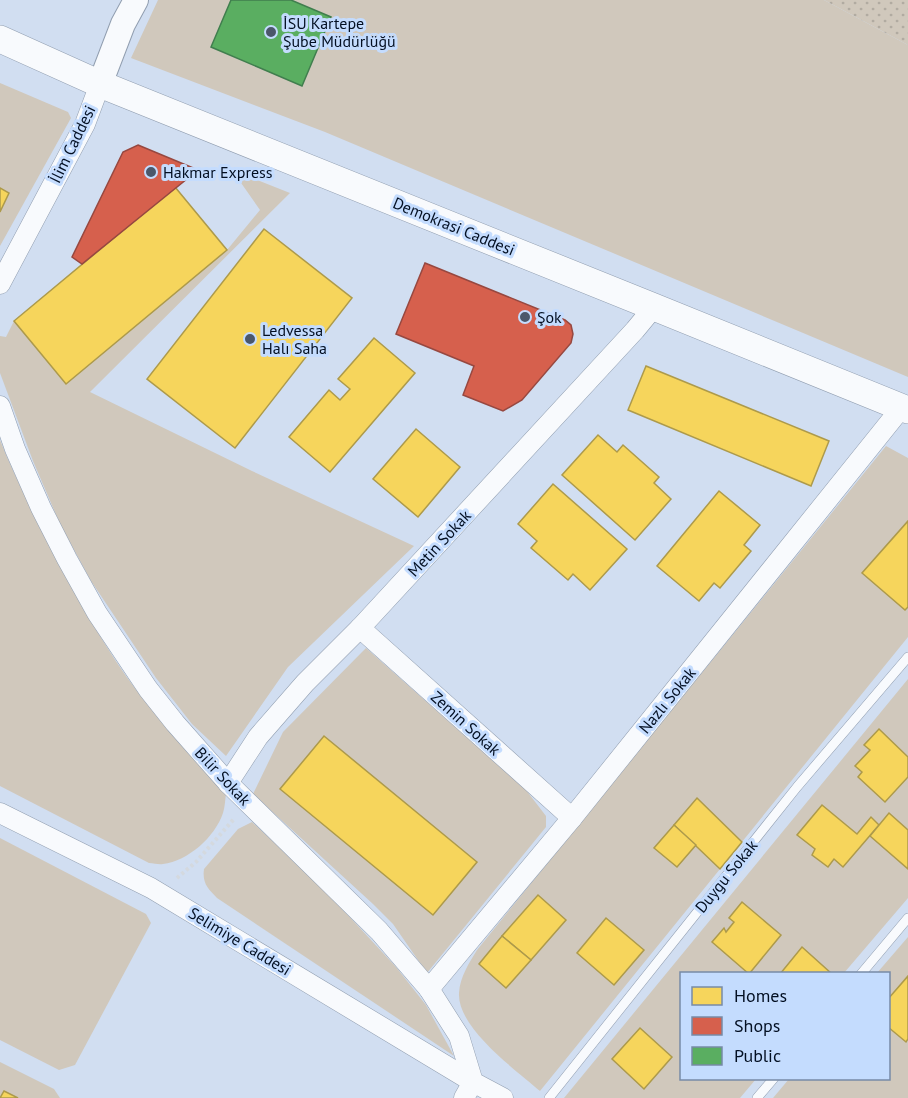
<svg xmlns="http://www.w3.org/2000/svg" width="908" height="1098" font-family="'PT Sans',sans-serif">
  <style>
    .green { fill: #d0c8bc }
    .park { fill: url(#park-dots) }
    .homes { fill: #f6d55c; stroke: #ad9a4b; stroke-width: 1.5 }
    .shops { fill: #d6604d; stroke: #974840; stroke-width: 1.5 }
    .public { fill: #5aae61; stroke: #407e4e; stroke-width: 1.5 }
    .lines { fill: none; stroke-linecap: round; stroke-linejoin: round }
    .service-casing { stroke: #919eb0; stroke-width: 10 }
    .minor-casing { stroke: #919eb0; stroke-width: 21 }
    .tertiary-casing { stroke: #919eb0; stroke-width: 26 }
    .secondary-casing { stroke: #919eb0; stroke-width: 28 }
    .path { stroke: #d4d9df; stroke-width: 4; stroke-dasharray: 3 3; stroke-linecap: butt }
    .service { stroke: #f8fafd; stroke-width: 9 }
    .minor { stroke: #f8fafd; stroke-width: 20 }
    .tertiary { stroke: #f8fafd; stroke-width: 24 }
    .secondary { stroke: #f8fafd; stroke-width: 27 }
    .poi-dot { fill: #4b576a; stroke: #c4dcfe; stroke-width: 2 }
    .labels { text-anchor: middle; stroke-width: 6; stroke-linejoin: round; paint-order: stroke }
    .poi-label { font-size: 16px; fill: #030f22; stroke: #c4dcfe; text-anchor: start }
    .street-label { font-size: 16px; fill: #030f22; stroke: #c4dcfe }
  </style>
  <defs>
    <pattern id="park-dots" width="8" height="8" patternUnits="userSpaceOnUse" patternTransform="scale(1.5)"><rect width="8" height="8" fill="#d0c8bc"/><path d="M2 2h.1M6 6h.1" fill="none" stroke="#b1aba1" stroke-width="1.8" stroke-linecap="round"/></pattern>
  </defs>
  <rect width="100%" height="100%" fill="#d1def1"/>
  <g class="green">
    <polygon points="158,0 824,0 908,45 908,377 325,132 131,58"/>
    <polygon points="0,83 68,112 71,118 0,246"/>
    <polygon points="232,170 290,193 90,392 252,471 414,546 288,667 226,756 192,724 156,678 91,581 60,524 33,461 0,373 0,336 6,337 14,321 65,383 227,250 260,210"/>
    <path d="M0,440C15,478 34,514 53,551C75,594 99,637 126,676C156,718 192,756 226,794C225,800 225,807 223,813C215,837 188,861 163,864C159,865 154,863 149,863L0,786Z"/>
    <path d="M886,446L908,458V637L540,1091C516,1070 457,1028 459,993C460,977 469,963 477,950Z"/>
    <polygon points="366,648 526,790 546,816 546,827 427,973 393,924 373,904 253,794 283,732"/>
    <polygon points="908,679 908,898 844,973 682,974 682,1078 756,1079 740,1098 564,1098"/>
    <path d="M252,822L322,887L396,967L426,1005L454,1056L217,898C208,889 202,883 204,869L238,829Z"/>
    <polygon points="0,838 146,914 151,923 75,1065 59,1070 0,1040"/>
    <polygon points="908,937 908,1098 773,1098 789,1079 888,1078 888,974 877,973"/>
    <polygon points="0,1062 54,1089 60,1098 0,1098"/>
  </g>
  <polygon class="park" points="824,0 908,0 908,45"/>
  <g class="homes">
    <polygon points="175,187 227,250 66,384 14,321"/>
    <polygon points="0,188 9,193 0,212"/>
    <polygon points="264,229 352,298 235,448 147,379"/>
    <polygon points="374,338 415,373 330,472 289,437 329,390 340,400 350,389 338,379"/>
    <polygon points="646,366 829,441 811,486 628,410"/>
    <polygon points="416,429 460,467 418,517 373,479"/>
    <polygon points="598,435 617,452 623,445 659,477 654,483 671,499 635,540 562,475"/>
    <polygon points="553,484 627,549 590,590 573,574 568,580 531,548 537,541 518,524"/>
    <polygon points="719,491 760,525 744,545 751,551 720,588 714,583 699,601 657,566"/>
    <polygon points="908,521 908,607 905,610 862,573"/>
    <polygon points="879,729 908,757 908,777 885,802 858,777 862,772 855,766 870,750 864,745"/>
    <polygon points="324,736 477,862 433,915 280,789"/>
    <polygon points="697,798 742,842 720,869 674,825"/>
    <polygon points="822,805 857,834 871,817 879,825 843,867 834,859 828,867 812,855 815,849 797,835"/>
    <polygon points="889,813 908,830 908,869 870,836"/>
    <polygon points="674,825 696,845 677,867 654,848"/>
    <polygon points="538,895 566,920 531,960 502,936"/>
    <polygon points="742,902 781,935 749,974 712,942 724,928 726,932 734,922 729,918"/>
    <polygon points="606,918 644,950 614,985 577,953"/>
    <polygon points="502,936 531,960 506,988 479,964"/>
    <polygon points="802,947 832,974 780,974"/>
    <polygon points="908,976 908,1039 906,1042 888,1027 888,999"/>
    <polygon points="640,1028 672,1057 644,1089 612,1059"/>
    <polygon points="4,1091 18,1098 0,1098"/>
  </g>
  <g class="shops">
    <polygon points="138,145 198,170 82,264 72,257 123,152"/>
    <polygon points="425,263 565,320 571,325 573,334 571,343 522,400 503,411 463,395 474,366 396,334"/>
  </g>
  <polygon class="public" points="231,0 291,0 331,17 302,86 211,47"/>
  <g class="lines">
    <defs>
      <g id="service">
        <polyline points="861,974 908,918"/>
        <polyline points="549,1098 797,787 908,657"/>
        <polyline points="757,1098 774,1078"/>
      </g>
      <g id="minor">
        <polyline points="0,284 85,124 100,84"/>
        <polyline points="0,406 15,449 41,508 67,559 97,613 148,689 175,723 228,783 379,931 429,989 459,1036 473,1082 503,1098"/>
        <polyline points="360,628 572,818"/>
        <polyline points="228,783 258,737 305,683 360,628 635,330 654,307"/>
        <polyline points="0,813 151,888 473,1082 464,1098"/>
        <polyline points="429,989 572,818 902,407"/>
      </g>
      <polyline id="tertiary" points="100,84 123,24 136,0"/>
      <polyline id="secondary" points="0,39 100,84 654,307 908,410"/>
    </defs>
    <use href="#service" class="service-casing"/>
    <use href="#minor" class="minor-casing"/>
    <use href="#tertiary" class="tertiary-casing"/>
    <use href="#secondary" class="secondary-casing"/>
    <polyline class="path" points="177,878 196,862 234,819"/>
    <use href="#service" class="service"/>
    <use href="#minor" class="minor"/>
    <use href="#tertiary" class="tertiary"/>
    <use href="#secondary" class="secondary"/>
  </g>
  <g class="poi-dot">
    <circle cx="271" cy="32" r="6"/>
    <circle cx="151" cy="172" r="6"/>
    <circle cx="525" cy="317" r="6"/>
    <circle cx="250" cy="339" r="6"/>
  </g>
  <g class="labels">
    <g class="poi-label">
      <text x="283" y="29">İSU Kartepe<tspan x="283" dy="18">Şube Müdürlüğü</tspan></text>
      <text x="163" y="178">Hakmar Express</text>
      <text x="537" y="323">Şok</text>
      <text x="262" y="336">Ledvessa<tspan x="262" dy="18">Halı Saha</tspan></text>
    </g>
    <g class="street-label">
      <text transform="translate(72 144) rotate(-64)" y="6">İlim Caddesi</text>
      <text transform="translate(454 226) rotate(22)" y="6">Demokrasi Caddesi</text>
      <text transform="translate(439 543) rotate(-47)" y="6">Metin Sokak</text>
      <text transform="translate(667 700) rotate(-51)" y="6">Nazlı Sokak</text>
      <text transform="translate(466 723) rotate(42)" y="6">Zemin Sokak</text>
      <text transform="translate(223 776) rotate(47)" y="6">Bilir Sokak</text>
      <text transform="translate(726 876) rotate(-51)" y="6">Duygu Sokak</text>
      <text transform="translate(240 941) rotate(31)" y="6">Selimiye Caddesi</text>
    </g>
  </g>
  <rect x="680" y="972" width="210" height="108" fill="#c4dcfe" stroke="#778aa6" stroke-width="1.5"/>
  <rect x="692" y="987" width="30" height="18" fill="#f6d55c" stroke="#778aa6" stroke-width="1.5"/>
  <text x="734" y="1002" font-size="18" fill="#030f22">Homes</text>
  <rect x="692" y="1017" width="30" height="18" fill="#d6604d" stroke="#778aa6" stroke-width="1.5"/>
  <text x="734" y="1032" font-size="18" fill="#030f22">Shops</text>
  <rect x="692" y="1047" width="30" height="18" fill="#5aae61" stroke="#778aa6" stroke-width="1.5"/>
  <text x="734" y="1062" font-size="18" fill="#030f22">Public</text>
</svg>
